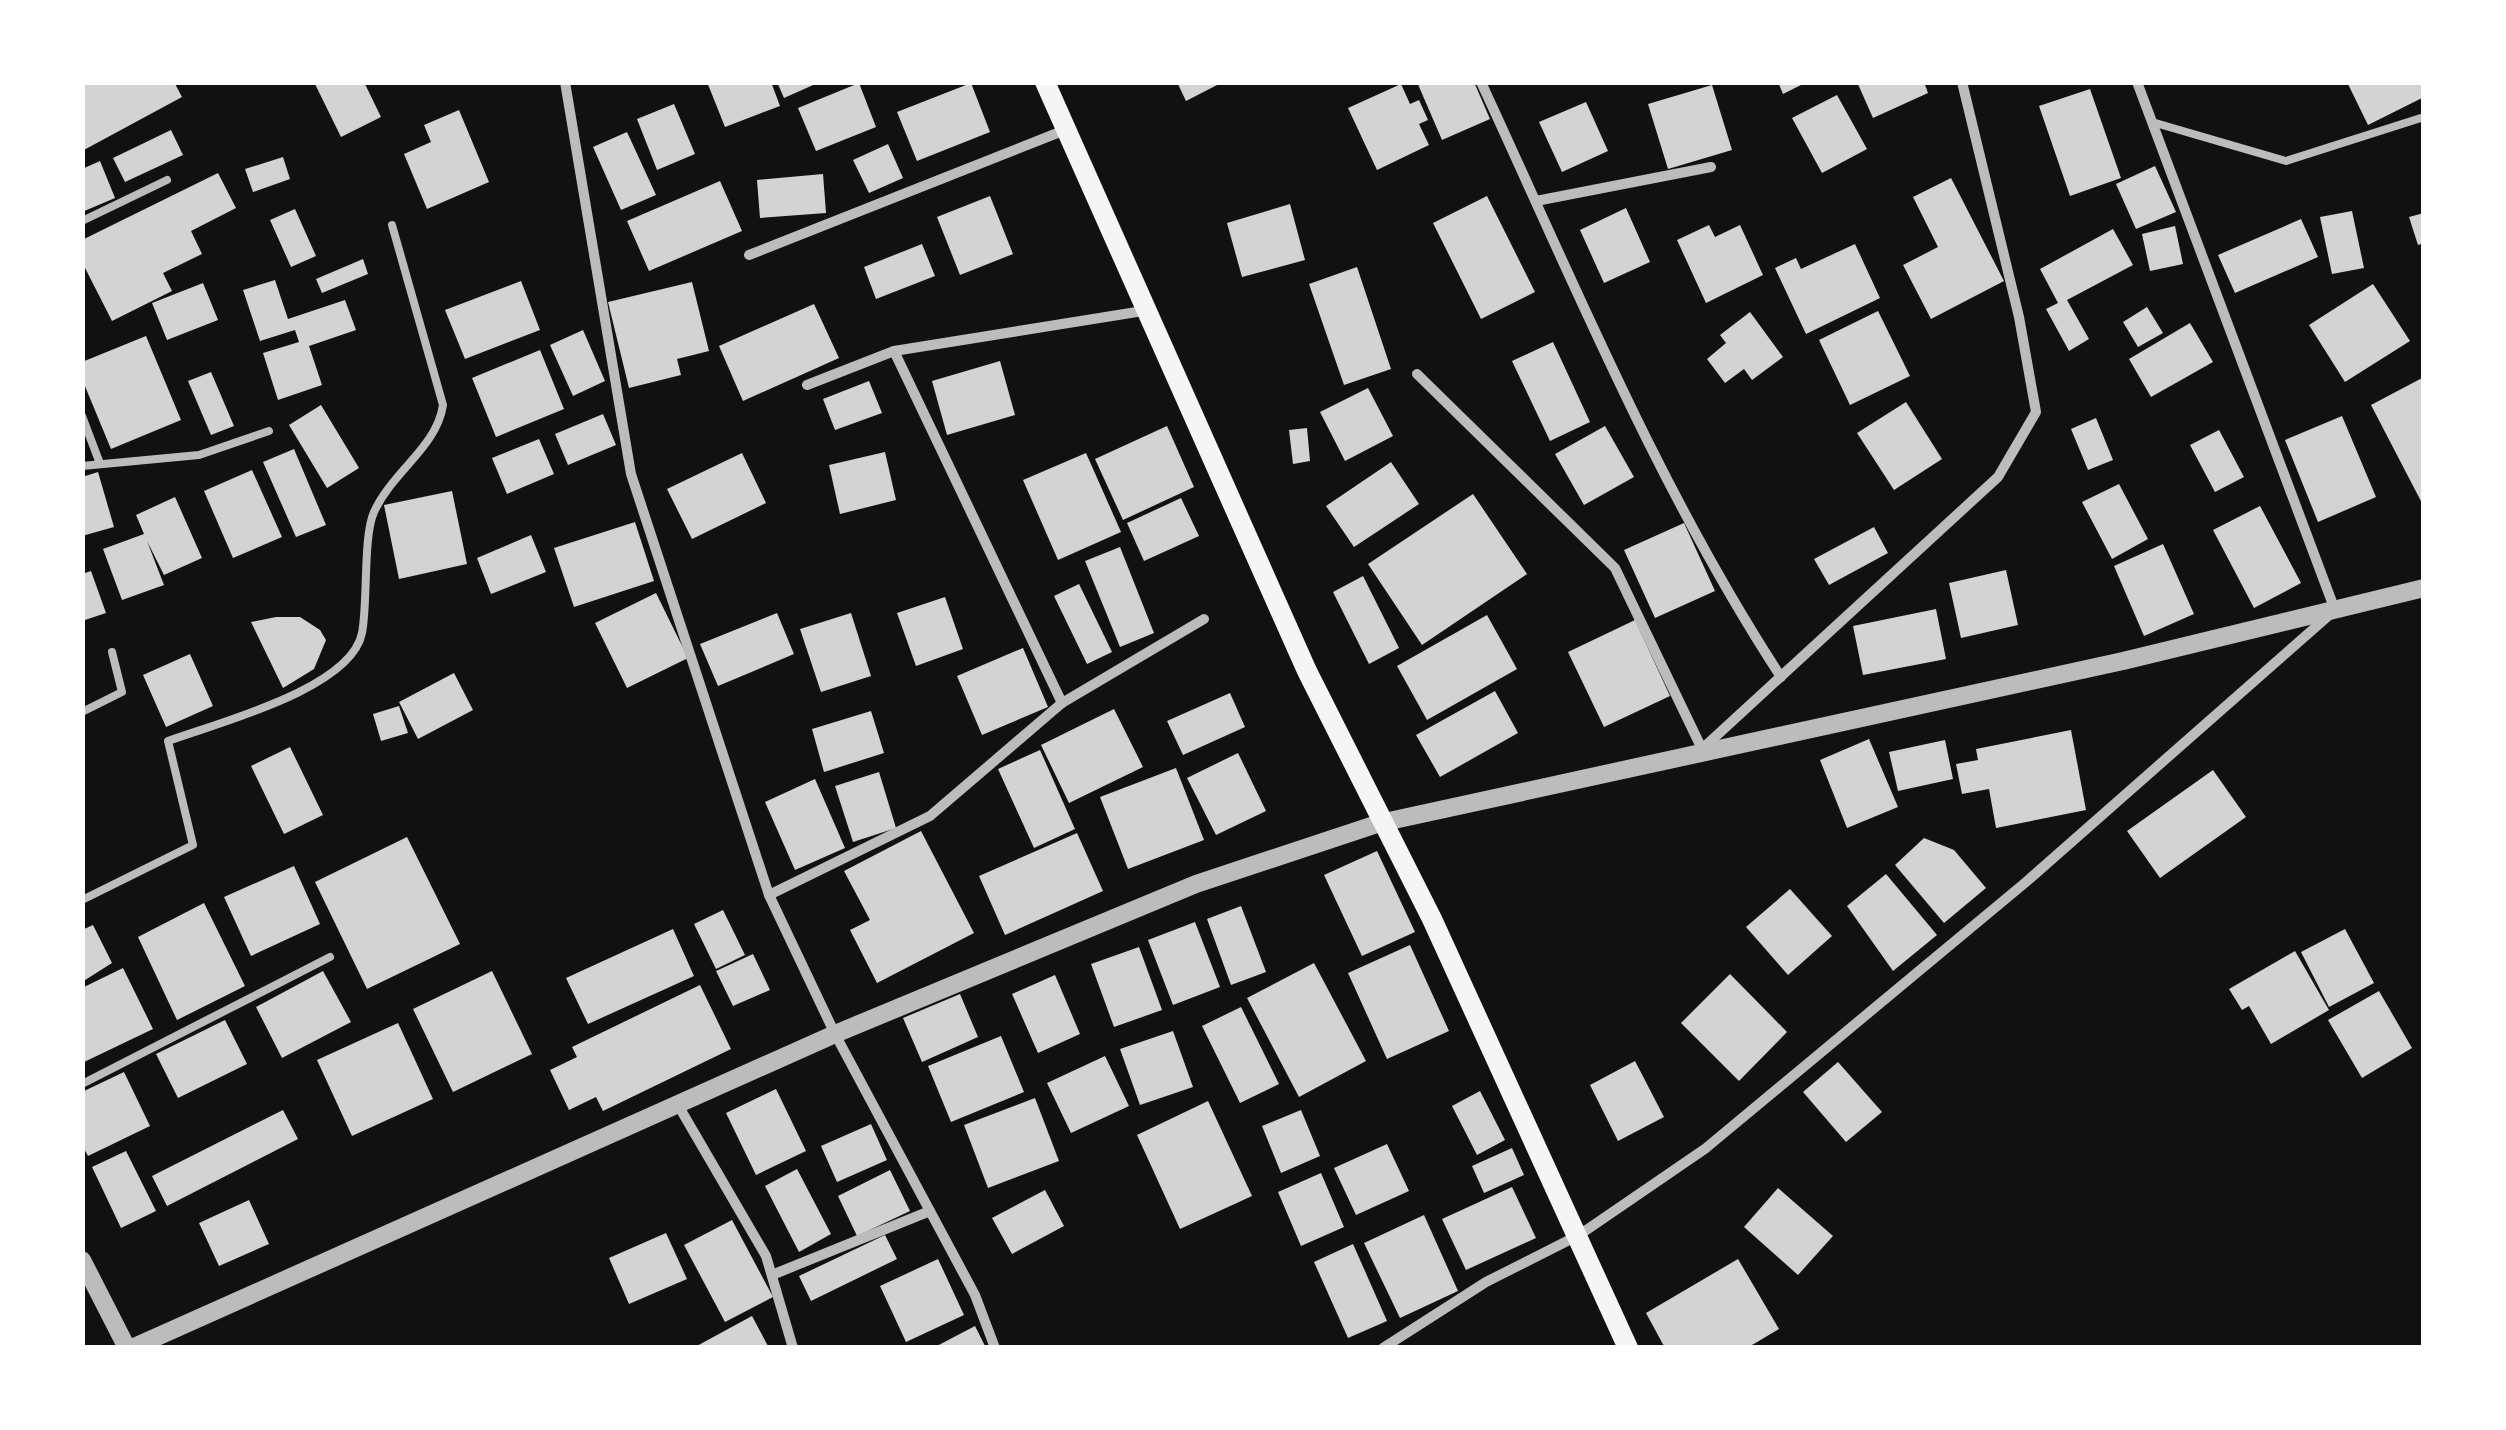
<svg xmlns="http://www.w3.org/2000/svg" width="2506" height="1430" font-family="Signika,sans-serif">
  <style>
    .building { fill: #d3d3d3 }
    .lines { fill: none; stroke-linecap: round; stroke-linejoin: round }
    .service { stroke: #bcbcbc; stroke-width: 8 }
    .minor { stroke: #bcbcbc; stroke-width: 10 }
    .tertiary { stroke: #bcbcbc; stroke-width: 18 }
    .secondary { stroke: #f5f5f5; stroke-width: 20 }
  </style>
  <rect width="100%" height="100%" fill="#111"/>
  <g class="building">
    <polygon points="91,82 174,82 182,97 82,151 82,87"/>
    <polygon points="314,82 364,82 381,117 341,137"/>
    <polygon points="707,82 771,82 780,106 725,127"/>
    <polygon points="777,82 820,82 784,98"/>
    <polygon points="1177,82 1223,82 1186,101"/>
    <polygon points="1417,82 1474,82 1490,119 1442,140"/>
    <polygon points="1778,82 1807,82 1783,94"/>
    <polygon points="1857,82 1924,82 1928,93 1873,118"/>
    <polygon points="2347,82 2421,82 2424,97 2368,125"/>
    <polygon points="859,83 876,127 816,151 798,108"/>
    <polygon points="971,83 990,132 917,161 897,112"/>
    <polygon points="1401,84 1410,104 1419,100 1428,120 1419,124 1429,145 1377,170 1348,108"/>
    <polygon points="1712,85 1732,150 1668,169 1648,104"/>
    <polygon points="2090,89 2121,178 2070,196 2039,106"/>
    <polygon points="1837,95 1867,149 1822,173 1792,118"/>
    <polygon points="1586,102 1608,151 1562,172 1539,122"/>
    <polygon points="674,104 695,154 657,170 637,119"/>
    <polygon points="459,110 489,182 427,209 404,154 431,142 424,125"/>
    <polygon points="171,130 183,155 125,182 113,158"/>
    <polygon points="627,132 656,195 621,210 593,147"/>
    <polygon points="888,144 903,178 869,193 853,160"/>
    <polygon points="283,157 290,179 253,192 245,169"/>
    <polygon points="100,161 115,198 82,212 82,169"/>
    <polygon points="2155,166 2176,212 2136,229 2116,184"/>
    <polygon points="218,173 236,208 191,231 202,254 163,273 172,291 112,321 82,262 82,240"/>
    <polygon points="823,174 826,213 760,218 757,180"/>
    <polygon points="1951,178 2004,281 1931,319 1903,265 1938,247 1913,197"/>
    <polygon points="720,181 742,231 649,271 627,221"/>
    <polygon points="990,196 1013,254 960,275 937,217"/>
    <polygon points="1487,196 1535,292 1481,319 1433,223"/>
    <polygon points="1290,204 1305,260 1242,277 1227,223"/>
    <polygon points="1626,208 1650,262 1604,283 1580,230"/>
    <polygon points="295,209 316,256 291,267 270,220"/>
    <polygon points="2352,211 2364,268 2332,274 2320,217"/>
    <polygon points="2424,213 2424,243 2418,245 2409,217"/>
    <polygon points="2301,219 2318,257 2235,293 2218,255"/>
    <polygon points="1709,225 1715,237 1740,225 1763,275 1706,303 1677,240"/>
    <polygon points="2175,226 2183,264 2150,271 2142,234"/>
    <polygon points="2113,229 2133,265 2067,300 2089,339 2069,351 2046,309 2058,303 2040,269"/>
    <polygon points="922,244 935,276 876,299 864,267"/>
    <polygon points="1855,244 1880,298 1806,334 1775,268 1796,258 1801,269"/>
    <polygon points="363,259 368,274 322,293 316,279"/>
    <polygon points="1357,267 1391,369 1344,385 1309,284"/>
    <polygon points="275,280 288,319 345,300 356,330 309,346 322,385 278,400 263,353 299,342 295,330 260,341 243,290"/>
    <polygon points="521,281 540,330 465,359 445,310"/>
    <polygon points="692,282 709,351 677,359 681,375 629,388 608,302"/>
    <polygon points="203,283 218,320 167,340 152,303"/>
    <polygon points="2373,284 2410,341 2345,382 2309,325"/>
    <polygon points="814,304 839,358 743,401 719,346"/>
    <polygon points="2147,307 2163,333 2138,347 2123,322"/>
    <polygon points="1878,311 1910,376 1850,405 1819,340"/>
    <polygon points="1750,312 1783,357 1752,380 1744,369 1725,383 1707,359 1726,343 1720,335"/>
    <polygon points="2190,323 2213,362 2151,397 2129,359"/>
    <polygon points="583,330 605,381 573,396 550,345"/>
    <polygon points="146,336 181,420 111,449 82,379 82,362"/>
    <polygon points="1553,342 1590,422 1550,441 1512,361"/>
    <polygon points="540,350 564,409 496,437 472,378"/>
    <polygon points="1000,361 1015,415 947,435 932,381"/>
    <polygon points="211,372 234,426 211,435 188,381"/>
    <polygon points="2424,377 2424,507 2371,405"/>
    <polygon points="869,381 882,413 835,430 823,399"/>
    <polygon points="1368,388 1393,436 1345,461 1320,412"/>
    <polygon points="1906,402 1942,459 1894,490 1857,433"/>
    <polygon points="321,405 359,468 327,488 289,425"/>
    <polygon points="603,414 616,445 568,465 555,434"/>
    <polygon points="2342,416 2376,497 2318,522 2285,440"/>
    <polygon points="2096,418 2113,460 2088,470 2071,429"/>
    <polygon points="1167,426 1194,487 1123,520 1095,459"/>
    <polygon points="1605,426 1634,477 1584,505 1555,454"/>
    <polygon points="1307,428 1310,461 1293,464 1289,430"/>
    <polygon points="2219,430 2244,477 2215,492 2190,445"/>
    <polygon points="539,439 554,474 507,494 492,458"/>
    <polygon points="294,449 326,525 296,537 263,462"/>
    <polygon points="885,452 896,500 840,514 829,465"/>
    <polygon points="742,453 766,503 692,539 667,489"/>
    <polygon points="1086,453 1121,532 1058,560 1023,480"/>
    <polygon points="1391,462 1419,504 1354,547 1326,506"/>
    <polygon points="252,470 282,537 233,558 204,491"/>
    <polygon points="98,472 114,527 82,536 82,477"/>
    <polygon points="2119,484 2148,539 2112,559 2082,502"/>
    <polygon points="452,491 467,564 399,579 384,505"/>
    <polygon points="1473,494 1527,574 1422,645 1368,564"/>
    <polygon points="175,497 202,558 164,575 147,541 164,585 122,600 103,549 144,534 136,515"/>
    <polygon points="1181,498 1199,536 1144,561 1127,523"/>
    <polygon points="2260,506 2301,583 2254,608 2213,530"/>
    <polygon points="635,522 654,581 574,607 554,548"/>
    <polygon points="1684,523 1715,591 1655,618 1624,550"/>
    <polygon points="1874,527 1888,553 1829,585 1814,559"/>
    <polygon points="531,535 546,572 491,594 477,558"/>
    <polygon points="2163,544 2194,614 2144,636 2114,566"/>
    <polygon points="1120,547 1154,633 1120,647 1085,561"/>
    <polygon points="2006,570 2018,625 1961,638 1949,583"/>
    <polygon points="91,571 106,613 82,621 82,574"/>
    <polygon points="1363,576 1399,648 1369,664 1333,592"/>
    <polygon points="1079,584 1112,652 1087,664 1054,596"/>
    <polygon points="656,593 688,658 627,688 595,623"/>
    <polygon points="945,597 963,649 916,666 897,613"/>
    <polygon points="1936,609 1946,659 1863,675 1853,626"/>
    <polygon points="777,613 794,654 718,686 700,644"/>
    <polygon points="851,613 871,676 821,692 800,629"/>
    <polygon points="1487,615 1517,669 1427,720 1397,666"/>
    <polygon points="276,617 300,617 320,630 326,640 314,669 283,688 251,622"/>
    <polygon points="1635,620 1670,696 1604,727 1568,652"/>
    <polygon points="1023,648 1048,707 982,735 957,676"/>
    <polygon points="190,654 213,706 166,727 143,675"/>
    <polygon points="454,673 473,710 418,739 399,702"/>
    <polygon points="1495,691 1518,733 1440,777 1416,735"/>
    <polygon points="1230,693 1245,727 1183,755 1167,721"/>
    <polygon points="399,706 408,733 381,741 373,714"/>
    <polygon points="1114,709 1143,767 1069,803 1041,745"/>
    <polygon points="871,711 884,753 824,772 812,729"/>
    <polygon points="2071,730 2086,810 1996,828 1989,789 1962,794 1956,764 1978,760 1976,749"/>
    <polygon points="1869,739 1898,807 1847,828 1820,760"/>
    <polygon points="1945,740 1953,779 1898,791 1889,752"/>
    <polygon points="290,747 323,815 284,834 251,766"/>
    <polygon points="1040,750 1075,829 1034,848 998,769"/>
    <polygon points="1238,753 1266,811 1216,835 1187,778"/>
    <polygon points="1176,768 1204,840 1128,869 1100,797"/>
    <polygon points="2213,770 2246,817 2160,878 2127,831"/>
    <polygon points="879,772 896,828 853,842 835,786"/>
    <polygon points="815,779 845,848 795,870 765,802"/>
    <polygon points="921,831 974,933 877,983 850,930 870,920 844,871"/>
    <polygon points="1077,833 1103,891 1005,935 979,876"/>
    <polygon points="407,837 460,944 367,989 315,882"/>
    <polygon points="1924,838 1954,850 1986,888 1944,923 1895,865"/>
    <polygon points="1377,851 1415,932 1362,956 1324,875"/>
    <polygon points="294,866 320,924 251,956 224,897"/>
    <polygon points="1886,874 1937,935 1893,971 1847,906"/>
    <polygon points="1790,889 1832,936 1788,975 1746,927"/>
    <polygon points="204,903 245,986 177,1020 138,937"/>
    <polygon points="1241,906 1266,972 1231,985 1207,919"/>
    <polygon points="723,910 745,955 716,969 694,924"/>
    <polygon points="1195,922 1220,987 1173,1005 1148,940"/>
    <polygon points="93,925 112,963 82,982 82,930"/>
    <polygon points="673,929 694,976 588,1024 566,978"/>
    <polygon points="2345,929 2374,983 2329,1007 2301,952"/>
    <polygon points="1410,945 1449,1031 1387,1059 1348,973"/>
    <polygon points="1139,947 1162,1010 1114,1027 1091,964"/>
    <polygon points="2295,951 2329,1010 2271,1044 2249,1006 2242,1010 2229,989"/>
    <polygon points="753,954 770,990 733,1006 716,971"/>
    <polygon points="1314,963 1366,1061 1299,1097 1247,998"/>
    <polygon points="123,968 153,1029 82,1063 82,988"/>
    <polygon points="323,971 351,1022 282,1058 256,1007"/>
    <polygon points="492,971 532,1054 453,1092 413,1009"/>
    <polygon points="1730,974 1787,1032 1739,1081 1681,1023"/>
    <polygon points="1055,975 1080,1034 1038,1053 1012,994"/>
    <polygon points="700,985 731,1049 603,1111 596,1097 569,1110 550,1070 577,1057 572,1047"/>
    <polygon points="2379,991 2412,1048 2362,1078 2328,1020"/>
    <polygon points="960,994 978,1037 922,1062 903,1018"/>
    <polygon points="1241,1007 1279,1084 1240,1103 1202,1026"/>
    <polygon points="225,1020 247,1064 178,1098 156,1054"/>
    <polygon points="398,1023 433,1099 352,1136 317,1060"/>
    <polygon points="1173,1031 1193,1087 1140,1105 1120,1049"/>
    <polygon points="1001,1036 1024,1092 951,1122 928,1066"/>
    <polygon points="1105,1056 1129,1106 1071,1133 1047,1083"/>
    <polygon points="1635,1061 1664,1117 1618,1141 1590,1085"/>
    <polygon points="1838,1062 1882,1112 1846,1142 1803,1092"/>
    <polygon points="124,1072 150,1126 88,1156 82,1145 82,1092"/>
    <polygon points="776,1089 806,1151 756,1175 726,1113"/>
    <polygon points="1480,1091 1505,1140 1477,1155 1452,1106"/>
    <polygon points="1035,1098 1059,1161 988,1188 964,1125"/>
    <polygon points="1208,1101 1252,1196 1180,1229 1137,1135"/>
    <polygon points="283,1110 298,1139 167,1206 152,1176"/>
    <polygon points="1301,1110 1320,1156 1281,1173 1262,1126"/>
    <polygon points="871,1124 887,1160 837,1182 821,1146"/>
    <polygon points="1387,1144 1409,1191 1356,1215 1334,1168"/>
    <polygon points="1512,1148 1524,1175 1484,1193 1472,1166"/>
    <polygon points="126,1151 156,1211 121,1228 92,1167"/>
    <polygon points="797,1169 831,1234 799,1252 765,1186"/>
    <polygon points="890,1170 910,1211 857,1236 838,1196"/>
    <polygon points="1321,1173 1344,1227 1301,1246 1278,1192"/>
    <polygon points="1512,1187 1536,1238 1466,1270 1442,1219"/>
    <polygon points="1778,1188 1833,1236 1798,1275 1744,1227"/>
    <polygon points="1045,1190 1064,1226 1012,1254 992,1218"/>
    <polygon points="249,1200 269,1244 219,1266 199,1223"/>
    <polygon points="1424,1215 1458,1291 1400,1318 1364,1243"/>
    <polygon points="732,1220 773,1297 725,1322 684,1245"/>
    <polygon points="666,1233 687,1279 629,1304 609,1258"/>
    <polygon points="885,1235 897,1259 811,1301 799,1276"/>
    <polygon points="1353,1244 1387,1321 1348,1338 1314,1262"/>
    <polygon points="938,1259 964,1315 906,1342 880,1286"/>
    <polygon points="1738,1259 1779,1329 1747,1348 1665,1348 1646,1313"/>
    <polygon points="752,1316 769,1348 693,1348"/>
    <polygon points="975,1326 986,1348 933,1348"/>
  </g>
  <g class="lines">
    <g class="service">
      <polyline points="2152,122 2286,161 2424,117"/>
      <polyline points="82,221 167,180"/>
      <polyline points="82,416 99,461"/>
      <polyline points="82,466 199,455 269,431"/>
      <polyline points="82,712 122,692 112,652"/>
      <path d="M82,900L193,845L168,741C217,723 351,689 362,633C368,602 363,536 374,512C392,472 437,447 443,405L392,225"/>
      <polyline points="82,1084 330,957"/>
    </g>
    <g class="minor">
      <polyline points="565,82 631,474 769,895 835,1034 975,1295 995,1348"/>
      <path d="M1481,82C1574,283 1660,492 1781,677"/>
      <polyline points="1536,201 1711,167"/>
      <polyline points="749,255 1065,130"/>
      <polyline points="894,351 1062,703"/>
      <polyline points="1417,374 1615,568 1702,749 1998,477 2036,412 2019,317 1962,82"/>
      <polyline points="807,385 894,351 1143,311"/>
      <polyline points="769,895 930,816 1062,703 1204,619"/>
      <polyline points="678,1105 766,1256 793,1348"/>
      <polyline points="772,1275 930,1211"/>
      <polyline points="1383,1348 1486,1282 1579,1235 1706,1148 2026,882 2335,610 2137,82"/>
    </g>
    <g class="tertiary">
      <polyline points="82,1260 127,1348"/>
      <polyline points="132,1348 835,1034 1196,884 1380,823 2123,661 2424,588"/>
    </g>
    <polyline class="secondary" points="1045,82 1307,671 1432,919 1628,1348"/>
  </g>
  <rect width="2506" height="1430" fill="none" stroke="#ffffff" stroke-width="170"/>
</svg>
